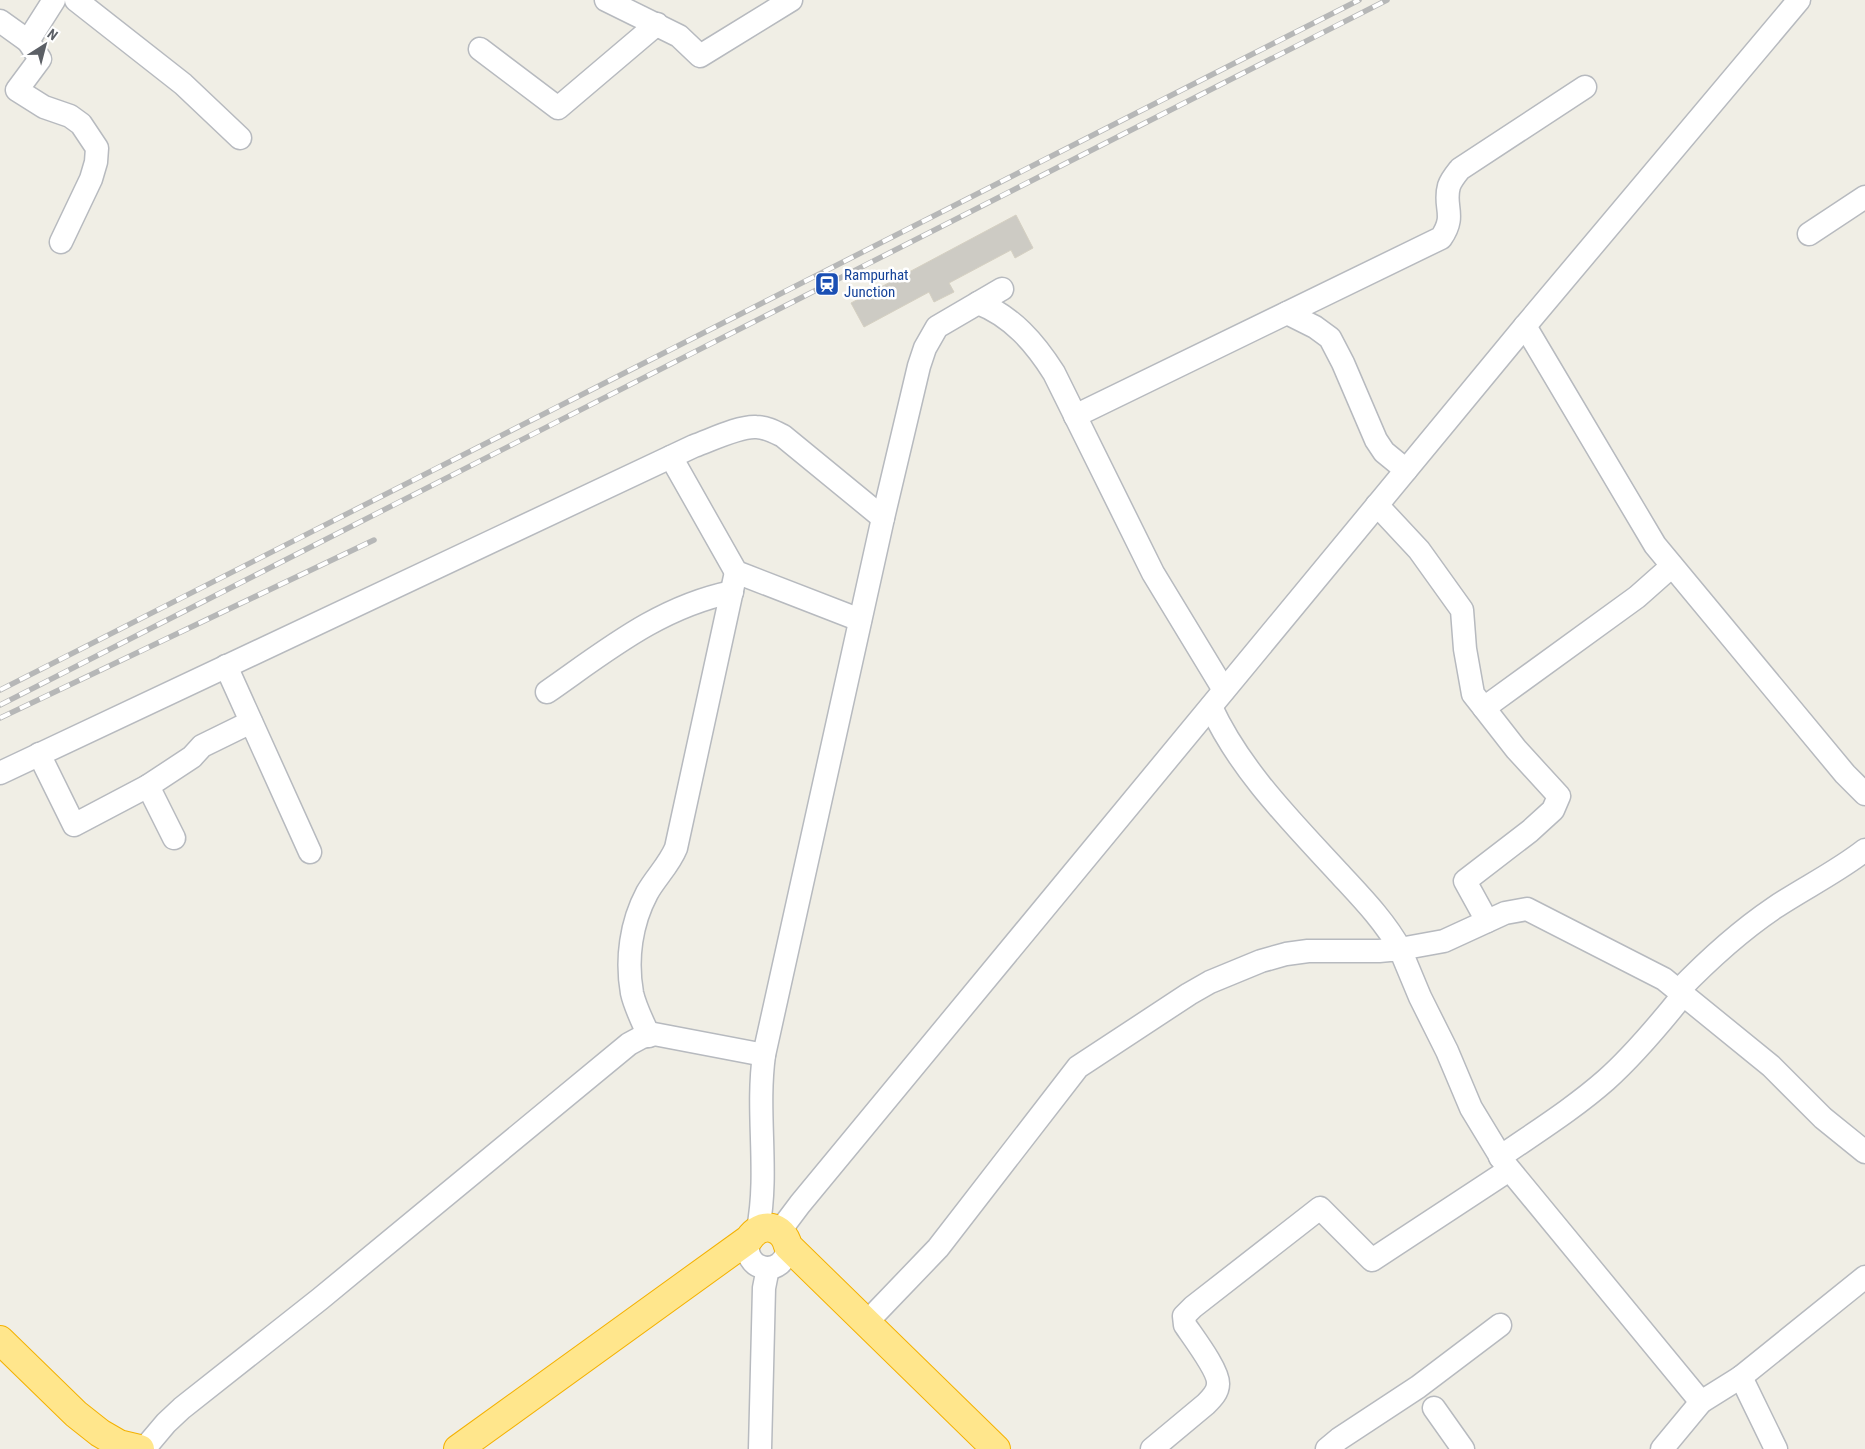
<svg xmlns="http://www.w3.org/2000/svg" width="1865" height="1449" font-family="'Roboto Condensed',sans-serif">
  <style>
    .building { fill: #cdcbc4; stroke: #d5d0c2 }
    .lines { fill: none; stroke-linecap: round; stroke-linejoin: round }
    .minor-casing { stroke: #b7babf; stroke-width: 25 }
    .highway-casing { stroke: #f4b100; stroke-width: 30 }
    .minor { stroke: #fff; stroke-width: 22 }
    .highway { stroke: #ffe68c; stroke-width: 28 }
    .rail-casing { stroke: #b6b7b7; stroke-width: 5.5 }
    .rail { stroke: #fff; stroke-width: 4; stroke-dasharray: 11; stroke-linecap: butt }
    .labels { text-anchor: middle; stroke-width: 5; stroke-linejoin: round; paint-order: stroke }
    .transit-label { font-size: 15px; fill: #164399; stroke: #fff; text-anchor: start }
  </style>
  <rect width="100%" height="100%" fill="#f0eee5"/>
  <polygon class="building" points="1016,215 1033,248 1015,258 1011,250 949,283 954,292 934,302 929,292 864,327 851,303"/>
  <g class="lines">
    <defs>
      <g id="minor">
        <polyline points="76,0 183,84 240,138"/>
        <polyline points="606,0 679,36 700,56 791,0"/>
        <polyline points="0,21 28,41 54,0"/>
        <polyline points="28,41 40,59 17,90 44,107 70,116 81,124 97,148 96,162 91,179 61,242"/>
        <polyline points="480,49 558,108 657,24"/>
        <polyline points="1809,234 1865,197"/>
        <path d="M978,303C1012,316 1035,343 1054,373L1153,573L1224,690"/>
        <polyline points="1287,313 1315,327 1330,338 1343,363 1376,440 1384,452 1406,470"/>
        <polyline points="1525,326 1655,545 1845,774 1865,794"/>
        <path d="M1075,416L1441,238C1457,215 1443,207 1449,186C1451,180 1456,174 1460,169L1585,87"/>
        <polyline points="671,457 736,572 860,620"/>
        <polyline points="1377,505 1419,550 1462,610 1465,649 1473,694 1484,708 1637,597 1672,566"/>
        <polyline points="226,666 310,852"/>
        <path d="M547,692C606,651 659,607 732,592"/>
        <path d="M1211,707C1240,770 1291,821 1338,872C1360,896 1384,920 1400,949L1444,941L1505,913L1527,909L1664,979L1771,1066L1823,1118L1865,1152"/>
        <polyline points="1484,708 1516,749 1559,796 1553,810 1530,831 1465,881 1487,921"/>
        <polyline points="39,754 74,825 148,786 192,757 202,746 251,722"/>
        <path d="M0,773L694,446C711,440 739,426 756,427C766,427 775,432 783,436L883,518"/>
        <polyline points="148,786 174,838"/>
        <path d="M1678,991C1707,961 1740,931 1774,908C1804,888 1837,872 1865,850"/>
        <path d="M649,1036C643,1022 635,1007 632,993C626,959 631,923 647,893C656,877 669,865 676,848L736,572"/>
        <path d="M1500,1157C1536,1132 1573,1109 1606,1080C1634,1055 1659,1025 1683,995"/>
        <path d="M758,1229C769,1172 756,1113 764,1055L883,518L919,366L925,348L937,327L1002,289"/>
        <polyline points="783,1233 785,1224 800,1204 1525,326 1799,0"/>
        <path d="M749,1239C740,1272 785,1280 788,1246"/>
        <polyline points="867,1322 938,1248 1078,1067 1189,994 1210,982 1261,961 1286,954 1308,951 1379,951 1400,949 1420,997 1447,1051 1471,1108 1505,1164 1701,1402"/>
        <polyline points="1741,1377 1776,1449"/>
        <polyline points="1434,1408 1463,1449"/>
        <polyline points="144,1449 166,1423 182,1408 320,1299 629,1044 642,1037 654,1034 764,1055"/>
        <polyline points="760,1449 764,1288 768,1268"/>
        <path d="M1152,1449L1206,1404C1212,1398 1218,1392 1218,1384C1219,1371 1193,1337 1185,1325L1184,1316L1193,1307L1320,1208L1372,1260L1509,1170"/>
        <polyline points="1327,1449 1339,1439 1418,1387 1500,1325"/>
        <polyline points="1662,1449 1701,1402 1741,1377 1865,1277"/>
      </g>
      <g id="highway">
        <polyline points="0,1340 76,1414 100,1433 119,1444 140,1449"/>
        <path d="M458,1449L749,1239C761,1221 783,1225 788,1246L996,1449"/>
      </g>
    </defs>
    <use href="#minor" class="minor-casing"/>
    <use href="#highway" class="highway-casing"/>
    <use href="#minor" class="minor"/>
    <use href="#highway" class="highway"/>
    <defs>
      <g id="rail">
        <polyline points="0,690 1359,0"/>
        <polyline points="0,705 1387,0"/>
        <polyline points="0,718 374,540"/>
      </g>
    </defs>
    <use href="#rail" class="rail-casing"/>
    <use href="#rail" class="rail"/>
  </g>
  <defs>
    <symbol id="station-square" viewBox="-11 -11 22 22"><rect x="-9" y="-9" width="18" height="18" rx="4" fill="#1a4fb4" stroke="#fff"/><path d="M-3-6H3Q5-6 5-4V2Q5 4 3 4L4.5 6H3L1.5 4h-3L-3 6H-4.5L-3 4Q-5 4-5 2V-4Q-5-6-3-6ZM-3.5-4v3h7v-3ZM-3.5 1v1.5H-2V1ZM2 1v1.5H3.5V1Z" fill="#fff"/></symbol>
  </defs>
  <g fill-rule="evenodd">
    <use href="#station-square" x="813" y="270" width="28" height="28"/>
  </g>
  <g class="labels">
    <g class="transit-label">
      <text x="844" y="280">Rampurhat<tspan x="844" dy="17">Junction</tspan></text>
    </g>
  </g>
  <g transform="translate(45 45) rotate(36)" stroke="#ffffff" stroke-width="4" paint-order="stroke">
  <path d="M0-4L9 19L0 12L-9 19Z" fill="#5c6066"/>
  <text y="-8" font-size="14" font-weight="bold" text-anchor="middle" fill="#5c6066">N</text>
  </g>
</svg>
